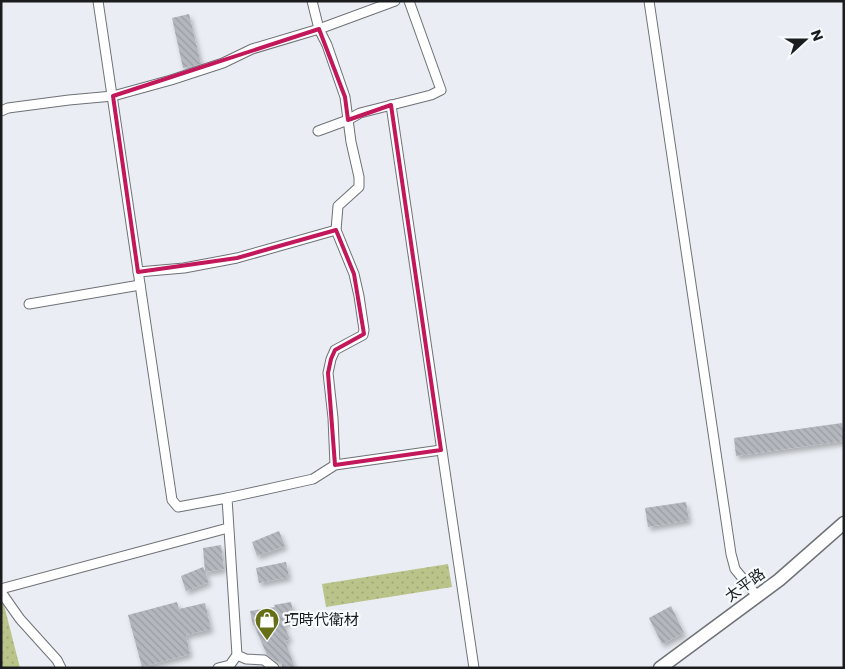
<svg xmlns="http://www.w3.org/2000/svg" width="845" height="669" font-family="Poppins,'Noto Sans TC',sans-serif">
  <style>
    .green { fill: url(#green-dots) }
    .building { fill: url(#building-back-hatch); filter: url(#shadow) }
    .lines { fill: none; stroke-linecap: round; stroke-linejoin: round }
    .street-casing { stroke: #6e7176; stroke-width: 11 }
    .secondary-casing { stroke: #6e7176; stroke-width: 15 }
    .street { stroke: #fff; stroke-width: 9 }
    .secondary { stroke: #fff; stroke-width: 12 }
    .marked { fill: none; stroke: #c2185b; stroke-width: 4; stroke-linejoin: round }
    .labels { text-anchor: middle; stroke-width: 4.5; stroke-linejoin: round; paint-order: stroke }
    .street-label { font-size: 15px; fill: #1a1c1e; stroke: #f8fbfe }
    .poi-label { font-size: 15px; fill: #1a1c1e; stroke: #f8fbfe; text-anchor: start }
  </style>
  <defs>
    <pattern id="green-dots" width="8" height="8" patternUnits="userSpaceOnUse" patternTransform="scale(1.25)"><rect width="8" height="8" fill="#bac389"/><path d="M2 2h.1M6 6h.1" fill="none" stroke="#9fa776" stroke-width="1.8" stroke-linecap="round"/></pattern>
    <pattern id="building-back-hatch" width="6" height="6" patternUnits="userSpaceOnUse" patternTransform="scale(1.25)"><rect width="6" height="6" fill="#b4b7bd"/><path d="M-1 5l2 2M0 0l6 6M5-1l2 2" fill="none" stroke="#9a9da2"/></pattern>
    <filter id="shadow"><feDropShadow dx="2.5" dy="4" stdDeviation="2.5" flood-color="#0004"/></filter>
  </defs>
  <rect width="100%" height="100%" fill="#eaedf3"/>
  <g class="green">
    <polygon points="448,564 452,587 326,607 322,584"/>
    <polygon points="1,601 3,601 20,668 1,668"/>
  </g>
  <g class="building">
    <polygon points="189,14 201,64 183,68 172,18"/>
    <polygon points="842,423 844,441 736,456 734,438"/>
    <polygon points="686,502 689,520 648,527 645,508"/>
    <polygon points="279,531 285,546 257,556 252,542"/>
    <polygon points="221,545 224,569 205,572 203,548"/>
    <polygon points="286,562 289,577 259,583 256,568"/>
    <polygon points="203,567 209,582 186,591 181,576"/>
    <polygon points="177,602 179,609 205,603 211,629 186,635 190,654 142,667 128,615"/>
    <polygon points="291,602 295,621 283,623 290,639 285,641 295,668 282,668 282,661 275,661 267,655 254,625 253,626 250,611 275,607 274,605"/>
    <polygon points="671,606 684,633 662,644 649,618"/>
  </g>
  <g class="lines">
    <defs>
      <g id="street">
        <polyline points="98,1 172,500 178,507 227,498"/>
        <polyline points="312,1 319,29 327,45 345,97 351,142 359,177 359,187 338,206 336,230 354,274 359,296 364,330 363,335 335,350 331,359 328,373 333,418 335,465"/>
        <polyline points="649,1 731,554 735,569 757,596"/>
        <polyline points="391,105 474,668"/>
        <polyline points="1,111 8,108 69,100 113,96 171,80 223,63 252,49 319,29 395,1"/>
        <polyline points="318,131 348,120 360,113 431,95 441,90 409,1"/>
        <polyline points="138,272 184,268 237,258 336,230"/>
        <polyline points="29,304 140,285"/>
        <polyline points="1,589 228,528"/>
        <polyline points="1,592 20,619 57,660 61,668"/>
        <polyline points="218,668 230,665 237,655"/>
        <polyline points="274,668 264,660 246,659 237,655 227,498 313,479 335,465 441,450"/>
      </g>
      <polyline id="secondary" points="660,668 779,580 844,523"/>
    </defs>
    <use href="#street" class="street-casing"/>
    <use href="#secondary" class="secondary-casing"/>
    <use href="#street" class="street"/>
    <use href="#secondary" class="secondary"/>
  </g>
  <path class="marked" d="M319,29L345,97L348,120L391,105L441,450L335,465L328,373L331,359L335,350L364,334L354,274L336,230L237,258L138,272L113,96Z"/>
  <defs>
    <symbol id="shop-pin" viewBox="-11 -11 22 30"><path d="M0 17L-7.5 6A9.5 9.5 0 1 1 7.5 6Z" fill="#666f16" stroke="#f8fbfe"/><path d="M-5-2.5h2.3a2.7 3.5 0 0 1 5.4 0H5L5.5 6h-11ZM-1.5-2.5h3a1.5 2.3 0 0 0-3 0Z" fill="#fff"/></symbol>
  </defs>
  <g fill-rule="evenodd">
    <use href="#shop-pin" x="253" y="606" width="28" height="38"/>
  </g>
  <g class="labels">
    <g class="street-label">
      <text transform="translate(745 585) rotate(-36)" y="5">太平路</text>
    </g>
    <g class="poi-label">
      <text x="284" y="625">巧時代衛材</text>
    </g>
  </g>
  <rect width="845" height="669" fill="none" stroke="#1a1c1e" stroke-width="5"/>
  <g transform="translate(805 40) rotate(69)" stroke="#f8fbfe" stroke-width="4" paint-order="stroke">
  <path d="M0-4L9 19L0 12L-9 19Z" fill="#1a1c1e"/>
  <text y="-8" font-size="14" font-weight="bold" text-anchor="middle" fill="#1a1c1e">N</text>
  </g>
</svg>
